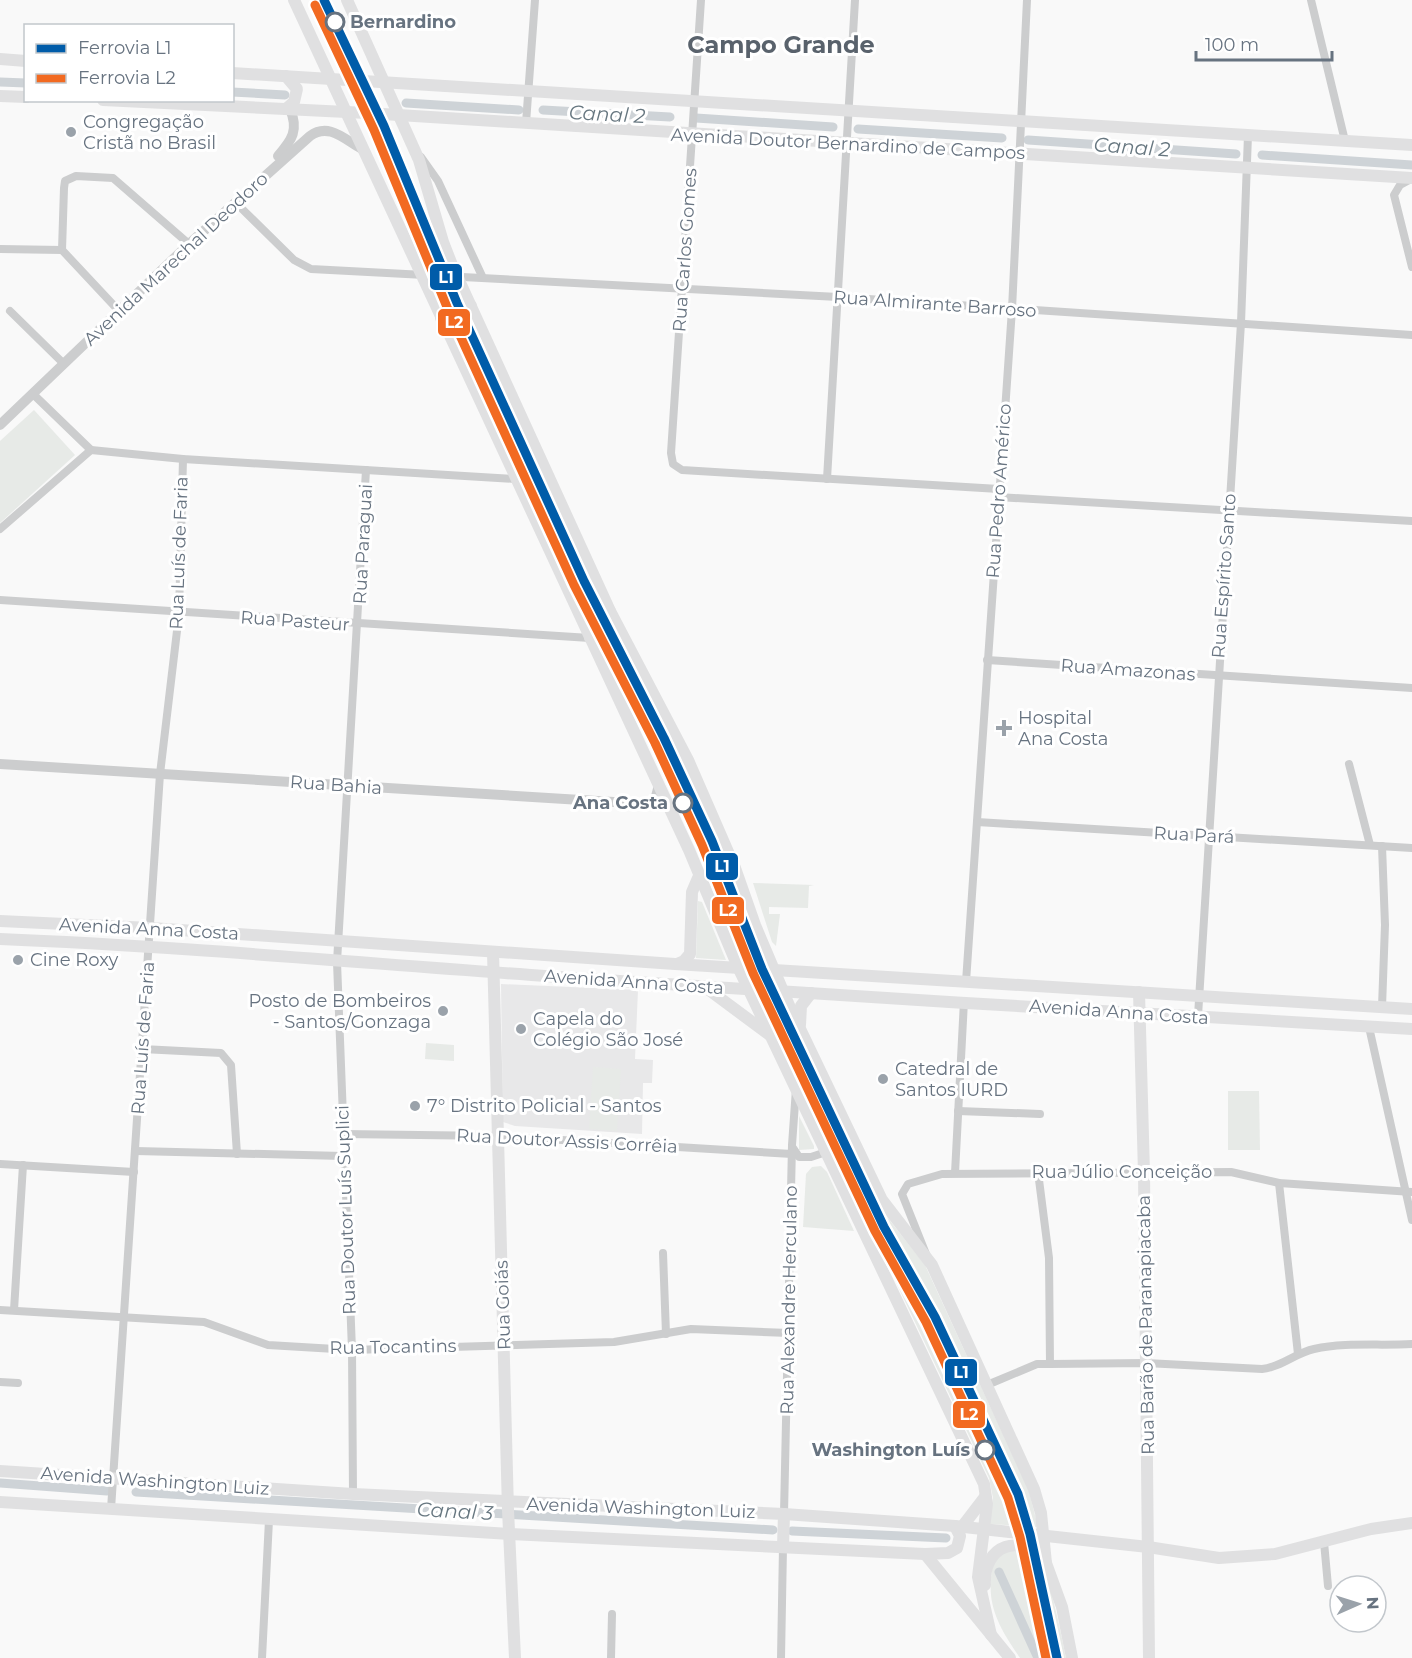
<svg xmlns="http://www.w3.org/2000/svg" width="1412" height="1658" font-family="Montserrat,sans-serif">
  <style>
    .built { fill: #e8e8e9 }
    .green { fill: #e7eae7 }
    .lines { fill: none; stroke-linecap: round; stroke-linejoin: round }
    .canal { stroke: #ced3d7; stroke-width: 9 }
    .minor { stroke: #cccdce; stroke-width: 8 }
    .tertiary { stroke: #cccdce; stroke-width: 10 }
    .secondary { stroke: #e0e0e1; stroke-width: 12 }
    .rail-1-casing { stroke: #fff; stroke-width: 14 }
    .rail-2-casing { stroke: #fff; stroke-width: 14 }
    .rail-1 { stroke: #005ca9; stroke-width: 9 }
    .rail-2 { stroke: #f26a21; stroke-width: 9 }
    .stop-dot { fill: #fff; stroke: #677380; stroke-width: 3 }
    .poi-dot { fill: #9aa2aa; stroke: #fff; stroke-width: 2 }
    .labels { text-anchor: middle; stroke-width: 6; stroke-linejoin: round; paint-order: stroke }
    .stop-label { font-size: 18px; font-weight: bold; fill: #677380; stroke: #fff; text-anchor: end }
    .poi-label { font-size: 18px; fill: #677380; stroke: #fff; text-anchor: start }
    .street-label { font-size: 18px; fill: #677380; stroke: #fff }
    .water-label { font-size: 20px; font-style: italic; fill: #677780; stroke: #fff }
    .district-label { font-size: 24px; font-weight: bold; fill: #59626c; stroke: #fff }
    .line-badge { stroke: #fff; stroke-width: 2 }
    .badge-label { font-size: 16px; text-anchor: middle; font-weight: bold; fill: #fff }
  </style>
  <rect width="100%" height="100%" fill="#f9f9f9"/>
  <polygon class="built" points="501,984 638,990 635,1059 653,1060 652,1083 643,1083 642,1134 515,1126 503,1122"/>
  <g class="green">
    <polygon points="34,410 75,455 0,523 0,441"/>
    <polygon points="753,883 814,885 809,886 808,908 769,907 769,914 780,914 776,946 772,942"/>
    <polygon points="698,901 702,902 726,960 696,958"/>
    <polygon points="426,1043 454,1045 454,1061 425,1059"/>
    <polygon points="593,1067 621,1069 617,1131 589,1129"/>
    <polygon points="1228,1091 1259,1091 1260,1150 1228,1150"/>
    <polygon points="799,1116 814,1146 814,1149 799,1150"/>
    <polygon points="852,1151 880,1208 925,1265 1029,1491 1038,1527 989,1524 993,1498 989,1478 836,1156"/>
    <polygon points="821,1166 827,1172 854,1231 803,1227 806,1174 812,1167"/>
    <path d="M1006,1551C1018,1551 1031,1552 1040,1563C1049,1573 1063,1641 1066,1658H1020C997,1624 984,1602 994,1560Z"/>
  </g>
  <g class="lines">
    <g class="canal">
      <polyline points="0,82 26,83"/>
      <polyline points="232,92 285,95"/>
      <polyline points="406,103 519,110"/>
      <polyline points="543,110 670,117"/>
      <polyline points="696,118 833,127"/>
      <polyline points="858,129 1002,138"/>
      <polyline points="1028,140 1236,154"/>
      <polyline points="1262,155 1412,165"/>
      <polyline points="0,1483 107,1491"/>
      <polyline points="136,1492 773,1530"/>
      <polyline points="792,1531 946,1538"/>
      <polyline points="999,1572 1038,1658"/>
    </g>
    <g class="minor">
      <polyline points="701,0 671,453 673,464 682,470 999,489"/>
      <polyline points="1311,0 1345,141"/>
      <polyline points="526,123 535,0"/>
      <polyline points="421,157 438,181 482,276"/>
      <polyline points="1411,179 1400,185 1394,195 1412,267"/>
      <polyline points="236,203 294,260 311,269 838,297 1412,335"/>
      <polyline points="0,249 62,250 120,312"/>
      <polyline points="62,250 64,188 65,181 76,176 113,178 189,244"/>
      <polyline points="10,311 64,364"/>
      <polyline points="91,450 183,459 516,479"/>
      <polyline points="827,479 855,0"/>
      <polyline points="998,497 1412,521"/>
      <polyline points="0,529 91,450 33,394"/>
      <polyline points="0,600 590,638"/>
      <polyline points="987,660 1412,688"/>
      <polyline points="1349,764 1370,845"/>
      <polyline points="977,822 1412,848"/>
      <polyline points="966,982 1012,309 1027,0"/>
      <polyline points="1382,1007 1385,925 1382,846"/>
      <polyline points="1198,1016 1241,323 1248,135"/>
      <polyline points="1369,1027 1412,1220"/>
      <polyline points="142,1049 221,1053 231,1065 237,1154"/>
      <polyline points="958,1111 1040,1114"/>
      <polyline points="342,1134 497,1136 792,1154"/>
      <polyline points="793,1148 799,1157 811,1157 826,1152"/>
      <polyline points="136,1151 343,1156"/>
      <polyline points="0,1164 134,1172"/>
      <polyline points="1038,1172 1049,1258 1050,1364"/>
      <polyline points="955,1173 964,1001"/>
      <polyline points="1279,1183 1298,1354"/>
      <polyline points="663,1253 666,1334"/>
      <polyline points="926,1254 902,1194 908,1184 942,1174 1231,1172 1279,1183 1412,1192"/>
      <polyline points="0,1310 204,1322 268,1345 352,1350 614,1342 691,1329 789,1333"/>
      <polyline points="14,1310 23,1165"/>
      <polyline points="0,1382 18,1383"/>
      <path d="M987,1385L1037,1364H1050L1146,1363L1262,1369C1282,1367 1295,1353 1314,1349C1346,1342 1379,1346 1412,1344"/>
      <polyline points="353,1494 352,1350 337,962 366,470"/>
      <polyline points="111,1509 160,774 179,614 183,459"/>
      <polyline points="784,1514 792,1145 796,1089"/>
      <polyline points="1324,1542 1328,1586"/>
      <polyline points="262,1658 269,1520"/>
      <polyline points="611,1658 612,1614"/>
      <polyline points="781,1658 783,1547"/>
    </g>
    <g class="tertiary">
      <path d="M278,156C292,140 299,130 290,109"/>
      <path d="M0,425L189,244L310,136C329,122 345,140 362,149"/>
      <polyline points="0,764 646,804 655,800 659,785"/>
    </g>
    <g class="secondary">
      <polyline points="294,0 689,850 738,967 984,1484 987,1504 978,1577 991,1635"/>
      <polyline points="347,0 419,160 443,242 452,265 610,611 688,760 735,868 755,925 791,1010 882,1200 932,1265 1034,1489 1041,1513 1046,1563 1062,1607 1072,1658"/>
      <polyline points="0,59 26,61"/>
      <polyline points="232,73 1412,145"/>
      <polyline points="286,76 297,89 294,102 286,109"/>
      <polyline points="0,96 26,97"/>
      <polyline points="103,100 367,113 1412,178"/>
      <path d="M441,318C445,302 458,302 471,306"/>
      <polyline points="590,638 608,620 610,611"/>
      <polyline points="0,921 151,928 675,964 1412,1009"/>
      <path d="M0,939C197,947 392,966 589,979C863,998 1138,1013 1412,1029"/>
      <polyline points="493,952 508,1510 515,1658"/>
      <polyline points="677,964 684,961 690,954 692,892 698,878"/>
      <polyline points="705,987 771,1036"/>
      <polyline points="1139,992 1144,1173 1149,1658"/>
      <polyline points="800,1025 801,1006 811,993"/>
      <polyline points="826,1152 843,1142 849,1132"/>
      <polyline points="0,1471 353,1494 784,1514 955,1526 1148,1547 1219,1558 1275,1554 1371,1529 1412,1523"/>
      <polyline points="0,1502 510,1534 925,1554 948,1553 957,1548 960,1536 955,1526"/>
      <polyline points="962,1527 985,1497"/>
      <polyline points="783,1547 784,1514"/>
      <polyline points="925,1554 1010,1658"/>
      <path d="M985,1585C983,1544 1021,1532 1046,1563"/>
    </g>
    <defs>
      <polyline id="rail-1" points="324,0 384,126 457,303 584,581 664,738 712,841 762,969 884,1227 935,1317 1018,1494 1030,1534 1057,1658"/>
      <polyline id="rail-2" points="315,5 374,130 447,307 574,585 655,743 702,845 753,973 875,1231 926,1322 1008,1498 1020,1537 1046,1658"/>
    </defs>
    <use href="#rail-1" class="rail-1-casing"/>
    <use href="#rail-2" class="rail-2-casing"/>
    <use href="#rail-1" class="rail-1"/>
    <use href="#rail-2" class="rail-2"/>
  </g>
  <g class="stop-dot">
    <circle cx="335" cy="22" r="9"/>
    <circle cx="683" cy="803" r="9"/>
    <circle cx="985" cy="1450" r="9"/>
  </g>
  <g class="poi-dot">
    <circle cx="71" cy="132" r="6"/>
    <path d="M1001 719h6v6h6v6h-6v6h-6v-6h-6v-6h6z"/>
    <circle cx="18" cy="960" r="6"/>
    <circle cx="443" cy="1011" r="6"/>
    <circle cx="521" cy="1029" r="6"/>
    <circle cx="883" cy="1079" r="6"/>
    <circle cx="415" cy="1106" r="6"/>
  </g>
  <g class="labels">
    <g class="stop-label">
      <text x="350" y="28" text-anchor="start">Bernardino</text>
      <text x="668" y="809">Ana Costa</text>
      <text x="970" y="1456">Washington Luís</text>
    </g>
    <g class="poi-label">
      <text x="83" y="128">Congregação<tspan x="83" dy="21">Cristã no Brasil</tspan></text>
      <text x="1018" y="724">Hospital<tspan x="1018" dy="21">Ana Costa</tspan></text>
      <text x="30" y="966">Cine Roxy</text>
      <text x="431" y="1007" text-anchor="end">Posto de Bombeiros<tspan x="431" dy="21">- Santos/Gonzaga</tspan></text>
      <text x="533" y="1025">Capela do<tspan x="533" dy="21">Colégio São José</tspan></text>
      <text x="895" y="1075">Catedral de<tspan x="895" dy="21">Santos IURD</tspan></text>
      <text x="427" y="1112">7° Distrito Policial - Santos</text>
    </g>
    <g class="street-label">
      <text transform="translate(848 144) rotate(3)" y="6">Avenida Doutor Bernardino de Campos</text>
      <text transform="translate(685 250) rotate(-86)" y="6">Rua Carlos Gomes</text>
      <text transform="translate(176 259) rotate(-43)" y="6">Avenida Marechal Deodoro</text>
      <text transform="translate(935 304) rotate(4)" y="6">Rua Almirante Barroso</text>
      <text transform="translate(999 491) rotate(-86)" y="6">Rua Pedro Américo</text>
      <text transform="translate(363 544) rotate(-87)" y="6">Rua Paraguai</text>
      <text transform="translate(179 553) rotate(-88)" y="6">Rua Luís de Faria</text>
      <text transform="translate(1224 576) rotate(-86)" y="6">Rua Espírito Santo</text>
      <text transform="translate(295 621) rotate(4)" y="6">Rua Pasteur</text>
      <text transform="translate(1128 670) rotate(4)" y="6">Rua Amazonas</text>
      <text transform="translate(336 785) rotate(4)" y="6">Rua Bahia</text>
      <text transform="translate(1194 835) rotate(3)" y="6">Rua Pará</text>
      <text transform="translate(149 929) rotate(3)" y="6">Avenida Anna Costa</text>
      <text transform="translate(634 982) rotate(4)" y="6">Avenida Anna Costa</text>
      <text transform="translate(1119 1012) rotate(4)" y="6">Avenida Anna Costa</text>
      <text transform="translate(143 1038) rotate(-86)" y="6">Rua Luís de Faria</text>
      <text transform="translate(567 1141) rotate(3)" y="6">Rua Doutor Assis Corrêia</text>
      <text x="1122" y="1178">Rua Júlio Conceição</text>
      <text transform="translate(346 1210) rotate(-92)" y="6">Rua Doutor Luís Suplici</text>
      <text transform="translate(789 1300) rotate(-89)" y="6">Rua Alexandre Herculano</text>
      <text transform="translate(503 1305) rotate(-92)" y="6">Rua Goiás</text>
      <text transform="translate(1146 1325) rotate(-91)" y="6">Rua Barão de Paranapiacaba</text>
      <text transform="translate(393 1347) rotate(-1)" y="6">Rua Tocantins</text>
      <text transform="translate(155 1481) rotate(4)" y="6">Avenida Washington Luiz</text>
      <text transform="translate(641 1508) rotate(2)" y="6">Avenida Washington Luiz</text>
    </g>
    <g class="water-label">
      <text transform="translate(607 114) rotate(3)" y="7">Canal 2</text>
      <text transform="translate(1132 147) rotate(4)" y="7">Canal 2</text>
      <text transform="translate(455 1511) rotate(3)" y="7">Canal 3</text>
    </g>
    <g class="district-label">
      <text x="781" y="53">Campo Grande</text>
    </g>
  </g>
  <g class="line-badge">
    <rect x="429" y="263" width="34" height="28" rx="6" fill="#005ca9"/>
    <rect x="437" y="308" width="34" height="29" rx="6" fill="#f26a21"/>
    <rect x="705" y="852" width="34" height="29" rx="6" fill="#005ca9"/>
    <rect x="711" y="896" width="34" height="29" rx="6" fill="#f26a21"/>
    <rect x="944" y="1358" width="34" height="29" rx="6" fill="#005ca9"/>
    <rect x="952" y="1400" width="34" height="29" rx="6" fill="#f26a21"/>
  </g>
  <g class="badge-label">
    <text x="446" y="283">L1</text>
    <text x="454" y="328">L2</text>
    <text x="722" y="872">L1</text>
    <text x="728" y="916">L2</text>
    <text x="961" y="1378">L1</text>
    <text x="969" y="1420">L2</text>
  </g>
  <rect x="24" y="24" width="210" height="78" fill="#ffffff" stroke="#c2c7cc" stroke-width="1.5"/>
  <rect x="36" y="44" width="30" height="9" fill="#005ca9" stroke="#c2c7cc" stroke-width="1.5"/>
  <text x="78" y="54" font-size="18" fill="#677380">Ferrovia L1</text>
  <rect x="36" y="74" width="30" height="9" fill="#f26a21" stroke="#c2c7cc" stroke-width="1.5"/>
  <text x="78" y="84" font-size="18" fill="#677380">Ferrovia L2</text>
  <g transform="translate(1358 1604) rotate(87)"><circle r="28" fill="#ffffff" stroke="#c2c7cc" stroke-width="1.5"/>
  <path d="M0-4.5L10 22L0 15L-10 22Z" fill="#9aa2aa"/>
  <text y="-9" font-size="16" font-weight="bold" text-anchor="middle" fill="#677380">N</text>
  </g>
  <path d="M1196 51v9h136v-9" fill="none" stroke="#677380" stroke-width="3"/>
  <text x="1205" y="51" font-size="18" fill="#677380" stroke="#ffffff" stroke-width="4.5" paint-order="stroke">100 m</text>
</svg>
